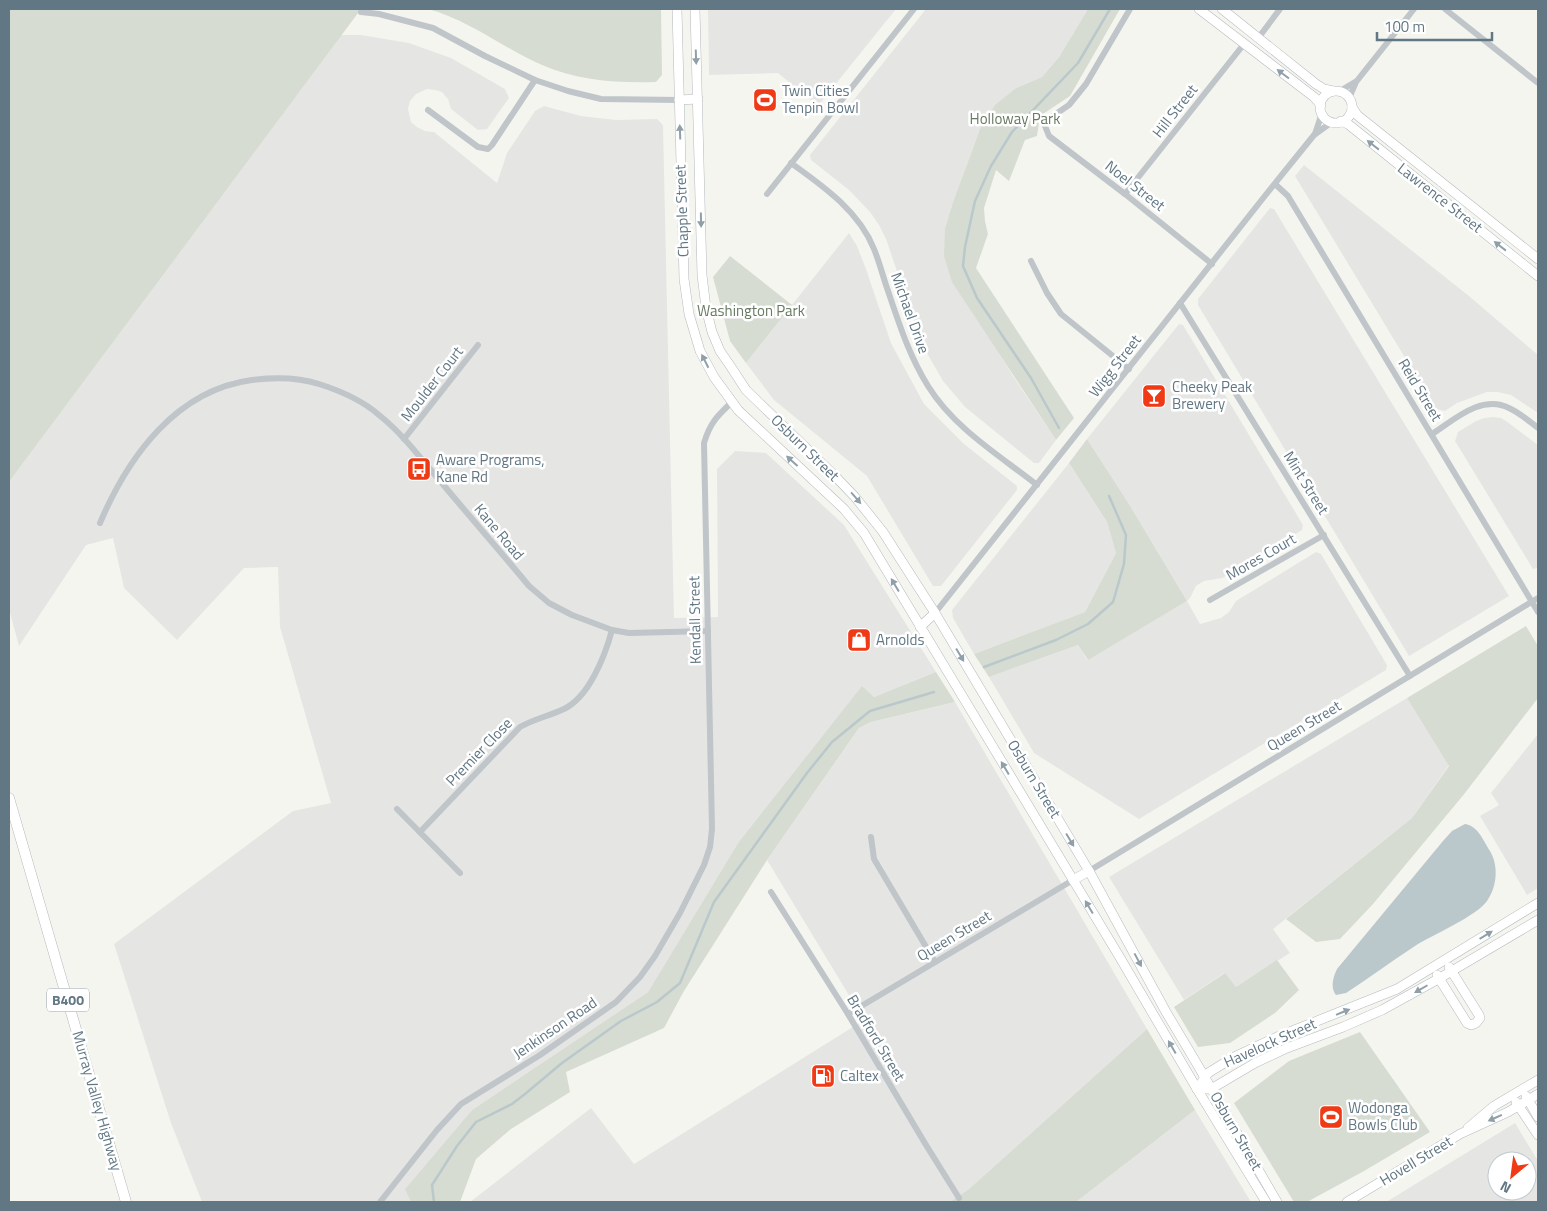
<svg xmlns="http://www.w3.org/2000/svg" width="1547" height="1211" font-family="'Titillium Web',sans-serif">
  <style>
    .built { fill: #e5e6e4; fill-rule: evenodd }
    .green { fill: #d6dcd1 }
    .water { fill: #bac8cc }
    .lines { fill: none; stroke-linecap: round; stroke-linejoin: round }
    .stream { stroke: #bac8cc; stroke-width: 2.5 }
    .secondary-casing { stroke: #b4babe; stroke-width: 10 }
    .primary-casing { stroke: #b2b8bc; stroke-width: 11 }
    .street { stroke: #bfc5c8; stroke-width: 6 }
    .secondary { stroke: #fff; stroke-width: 9 }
    .primary { stroke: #fff; stroke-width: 10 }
    .oneway { fill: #90a0a9 }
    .labels { text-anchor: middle; stroke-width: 5; stroke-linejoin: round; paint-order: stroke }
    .shield { fill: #fff; stroke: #90a0a9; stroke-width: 1 }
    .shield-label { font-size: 14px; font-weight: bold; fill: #617784 }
    .poi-label { font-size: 15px; fill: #617784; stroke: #fff; text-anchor: start }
    .street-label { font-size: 15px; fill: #617784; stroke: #fff }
    .park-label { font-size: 15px; fill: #687a61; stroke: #fff }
  </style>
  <rect width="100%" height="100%" fill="#f5f5f0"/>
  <g class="built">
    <polygon points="708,9 896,9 818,106 778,73 709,75"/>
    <polygon points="926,9 1088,9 1059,57 1042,77 1016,88 995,106 980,129 953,202 945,228 991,340 1015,379 1056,440 1039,463 1034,463 965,407 943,381 928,355 916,327 886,239 879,225 870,212 849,190 811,160 810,155"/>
    <polygon points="341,35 361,35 409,43 451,58 505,89 509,98 487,129 478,130 451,109 448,99 442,92 435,90 427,89 416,94 410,101 408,109 411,122 417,127 425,131 434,132 497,183 507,153 535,111 544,106 581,116 616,120 657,119 663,125 674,618 718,617 717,469 735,451 766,453 844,525 936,672 874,697 862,687 738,843 648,992 472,1110 406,1188 411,1202 202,1202 171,1123 114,944 293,811 331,803 280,627 278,567 244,568 177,640 124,588 113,538 86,545 19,646 9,609 9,482"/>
    <polygon points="1304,165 1469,296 1538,355 1538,413 1511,395 1497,392 1487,392 1476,396 1457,403 1445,411 1436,409 1295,176"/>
    <polygon points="1270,208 1274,209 1509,596 1409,656 1198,305 1198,299"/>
    <polygon points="849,233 857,246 866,269 891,343 924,404 964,444 1017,486 1017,490 941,586 933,586 867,476 774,400 746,363"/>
    <polygon points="1179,324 1183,325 1303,525 1302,530 1226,576 1222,578 1204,581 1196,586 1190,598 1187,601 1200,624 1221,618 1229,612 1236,601 1316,552 1321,554 1387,665 1386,670 1139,819 1034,753 989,677 1078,645 1087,660 1187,601 1129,504 1087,439"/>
    <polygon points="1493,417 1501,418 1506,421 1538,445 1538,568 1533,569 1455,441 1458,432 1476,421 1484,418"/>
    <polygon points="1069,463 1107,522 1116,553 1085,612 974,654 953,618 952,610"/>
    <polygon points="1407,698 1449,765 1412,818 1273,929 1290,953 1236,987 1224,973 1184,1000 1109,877"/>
    <polygon points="955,702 1147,1029 969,1189 950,1202 470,1202 591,1108 634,1164 864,1020 767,860 859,728 871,722"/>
    <polygon points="1538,734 1538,888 1527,895 1480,816 1499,805 1491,793"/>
    <polygon points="1195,1110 1251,1202 1076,1202"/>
    <path d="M1515,1123L1538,1161V1202H1386ZM1497,1161H1527V1191H1497Z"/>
  </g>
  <g class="green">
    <polygon points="9,9 361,9 9,482"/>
    <path d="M428,9H661L662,75L656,82C616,83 579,81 542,65C503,48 469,20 428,9Z"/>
    <polygon points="1088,9 1120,9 1070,96 1040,116 1037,136 1025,140 1009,181 996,170 984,208 985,221 988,234 976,268 1074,418 1056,440 952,282 944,256 945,228 953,202 980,129 995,105 1016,88 1042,77 1059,57"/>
    <polygon points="730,256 792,305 746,363 730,341 713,277"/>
    <polygon points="1087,439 1129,504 1187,601 1088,660 1078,645 989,677 974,654 1085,612 1116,553 1107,522 1069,463"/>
    <polygon points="1526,626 1538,646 1538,698 1465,793 1373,904 1340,939 1316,942 1286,919 1412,818 1449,766 1407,698"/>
    <polygon points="936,672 955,702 871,722 859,728 767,860 684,991 664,1028 566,1072 570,1092 511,1129 476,1159 460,1202 411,1202 405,1189 472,1110 648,992 738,843 862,686 874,697"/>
    <polygon points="1277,960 1299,990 1275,1013 1230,1043 1198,1047 1174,1007 1225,973 1236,987"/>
    <polygon points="1147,1029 1195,1110 1076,1202 950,1202 969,1189"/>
    <polygon points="1360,1032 1430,1132 1364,1171 1307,1202 1294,1202 1234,1103 1289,1061"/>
  </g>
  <path class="water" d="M1465,824C1478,826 1483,840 1490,851C1499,866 1497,887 1487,901C1477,916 1432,935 1415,946C1392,961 1369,978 1346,993L1336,995C1330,988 1333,977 1337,969L1443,841L1452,831Z"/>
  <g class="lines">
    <g class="stream">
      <polyline points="1059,428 1031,378 977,298 963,266 965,247 975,201 991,166 1012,132 1078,63 1110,9"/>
      <polyline points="984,667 1056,640 1088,624 1113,602 1124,564 1126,535 1109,496"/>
      <polyline points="434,1202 432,1185 457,1146 476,1122 512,1104 525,1094 562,1063 621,1021 657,1002 680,983 714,902 807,773 832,742 870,711 934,692"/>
    </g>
    <defs>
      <g id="secondary">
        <polyline points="677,9 684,279 689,314 700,351 714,377 738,410 844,509 864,533 1119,956 1197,1089 1266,1202"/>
        <polyline points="695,9 702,275 706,308 712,332 720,351 731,367 746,390 833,474 855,497 883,532 935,613 1089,871 1166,1012 1197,1064 1277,1202"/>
        <polyline points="1199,9 1314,97 1321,105"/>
        <polyline points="1222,9 1316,84 1324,89 1333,91"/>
        <circle cx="1336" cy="107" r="16"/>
        <polyline points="679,100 698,99"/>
        <polyline points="1352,107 1357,115 1538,259"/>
        <polyline points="1341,121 1348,124 1538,276"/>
        <polyline points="920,627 935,613"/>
        <polyline points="1073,880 1089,871"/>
        <polyline points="1437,975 1467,1023 1471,1025 1476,1023 1480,1018 1479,1015 1449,967"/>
        <polyline points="1197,1089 1208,1073 1234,1057 1277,1037 1397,989 1538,903"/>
        <polyline points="1197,1089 1211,1089 1255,1063 1287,1048 1343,1027 1382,1010 1440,978 1538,920"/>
        <polyline points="1526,1096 1538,1117"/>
        <polyline points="1516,1102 1538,1135"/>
        <polyline points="1468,1128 1494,1106 1538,1080"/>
        <polyline points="1347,1202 1460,1134 1508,1112 1538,1094"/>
      </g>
      <polyline id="primary" points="9,798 126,1202"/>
    </defs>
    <use href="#secondary" class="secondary-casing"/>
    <use href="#primary" class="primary-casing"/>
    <g class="street">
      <polyline points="1130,9 1086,84 1069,105 1050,118 1045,126 1049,136 1125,194 1212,264"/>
      <polyline points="1445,9 1538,83"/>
      <polyline points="361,12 379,14 433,28 485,56 535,80 568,91 601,99 679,100"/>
      <polyline points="1259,37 1280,9"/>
      <polyline points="1340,91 1355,82"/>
      <polyline points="1349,98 1356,82 1414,9"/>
      <polyline points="428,110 478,147 488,149 492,145 535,80"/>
      <polyline points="1315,134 1322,113"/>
      <path d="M791,163C823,186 859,211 874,249C879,261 882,273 886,285C898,320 908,354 928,386C954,428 999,455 1037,485"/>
      <polyline points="1275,184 1288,196 1538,612"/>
      <polyline points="767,194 914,9"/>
      <polyline points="1125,194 1244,44"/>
      <polyline points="1031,261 1047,293 1061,314 1129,369"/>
      <polyline points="1180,303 1410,676"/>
      <path d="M1432,434C1454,420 1481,394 1509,408C1520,413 1529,421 1538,428"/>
      <polyline points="404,439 478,345"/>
      <path d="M100,523C128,457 176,390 252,380C276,377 297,377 319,384C341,391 362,400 379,415C403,434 421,459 441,482C470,517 500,551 529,586L549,603L572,615L612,630L629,633L708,631"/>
      <polyline points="1210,600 1324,535"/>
      <polyline points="935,613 1264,197 1314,135 1332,122"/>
      <polyline points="397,809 460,873"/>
      <path d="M420,832L520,727C534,719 549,716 564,709C589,697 605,656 612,630"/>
      <polyline points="871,837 874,859 935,962"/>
      <polyline points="1089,871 1538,598"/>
      <polyline points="771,892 848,1014 926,1145 959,1198"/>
      <polyline points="848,1014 1073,880"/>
      <path d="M380,1202L437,1130L461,1104L540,1055L616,1002L640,977L655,956L680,913L704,865L710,847L712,829L704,443C710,423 717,416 732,402"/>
    </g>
    <use href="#secondary" class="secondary"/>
    <use href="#primary" class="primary"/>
  </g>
  <defs><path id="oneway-solid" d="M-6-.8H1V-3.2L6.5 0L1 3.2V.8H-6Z" transform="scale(1.25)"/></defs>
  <g class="oneway">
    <use href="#oneway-solid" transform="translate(696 57) rotate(88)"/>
    <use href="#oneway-solid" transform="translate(1283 74) rotate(-143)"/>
    <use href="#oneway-solid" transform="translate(680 132) rotate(-92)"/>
    <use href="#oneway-solid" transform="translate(1373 145) rotate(-142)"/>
    <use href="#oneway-solid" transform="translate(701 220) rotate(89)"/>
    <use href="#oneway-solid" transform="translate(1500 246) rotate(-142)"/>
    <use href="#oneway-solid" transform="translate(705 361) rotate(-117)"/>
    <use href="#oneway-solid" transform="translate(792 461) rotate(-138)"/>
    <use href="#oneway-solid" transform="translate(856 498) rotate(49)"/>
    <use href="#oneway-solid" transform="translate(895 585) rotate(-121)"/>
    <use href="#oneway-solid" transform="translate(960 655) rotate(59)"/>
    <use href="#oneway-solid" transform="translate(1005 768) rotate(-121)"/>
    <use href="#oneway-solid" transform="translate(1070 840) rotate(59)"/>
    <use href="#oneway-solid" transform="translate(1089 907) rotate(-121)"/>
    <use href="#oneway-solid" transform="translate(1486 935) rotate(-31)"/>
    <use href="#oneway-solid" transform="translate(1138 960) rotate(62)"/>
    <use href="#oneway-solid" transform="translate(1421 989) rotate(150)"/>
    <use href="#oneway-solid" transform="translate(1343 1012) rotate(-22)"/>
    <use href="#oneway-solid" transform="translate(1172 1047) rotate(-120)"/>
    <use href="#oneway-solid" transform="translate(1495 1118) rotate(156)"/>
  </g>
  <defs>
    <symbol id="stadium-square" viewBox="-11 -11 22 22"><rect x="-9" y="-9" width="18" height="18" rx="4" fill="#f03915" stroke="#fff"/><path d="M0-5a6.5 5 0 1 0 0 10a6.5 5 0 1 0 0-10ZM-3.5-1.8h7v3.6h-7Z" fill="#fff"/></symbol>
    <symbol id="bar-square" viewBox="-11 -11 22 22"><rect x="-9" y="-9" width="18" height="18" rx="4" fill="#f03915" stroke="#fff"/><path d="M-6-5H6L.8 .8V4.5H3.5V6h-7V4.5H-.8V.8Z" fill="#fff"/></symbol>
    <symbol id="bus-square" viewBox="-11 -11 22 22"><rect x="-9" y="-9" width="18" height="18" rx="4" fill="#f03915" stroke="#fff"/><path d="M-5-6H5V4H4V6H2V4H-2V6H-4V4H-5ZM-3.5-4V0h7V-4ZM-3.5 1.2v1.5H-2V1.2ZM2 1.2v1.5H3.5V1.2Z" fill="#fff"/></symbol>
    <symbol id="shop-square" viewBox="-11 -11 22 22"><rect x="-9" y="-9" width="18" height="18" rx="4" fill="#f03915" stroke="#fff"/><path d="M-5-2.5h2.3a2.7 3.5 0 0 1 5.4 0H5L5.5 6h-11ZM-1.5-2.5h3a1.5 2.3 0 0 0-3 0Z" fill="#fff"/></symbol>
    <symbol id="fuel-square" viewBox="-11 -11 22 22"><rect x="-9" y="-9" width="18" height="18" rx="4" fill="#f03915" stroke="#fff"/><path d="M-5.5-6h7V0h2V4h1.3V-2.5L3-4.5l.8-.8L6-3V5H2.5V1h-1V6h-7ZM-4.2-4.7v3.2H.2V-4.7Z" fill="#fff"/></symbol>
  </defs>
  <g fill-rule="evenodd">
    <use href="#stadium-square" x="751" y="86" width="28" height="28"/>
    <use href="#bar-square" x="1140" y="382" width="28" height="28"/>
    <use href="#bus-square" x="405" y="455" width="28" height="28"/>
    <use href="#shop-square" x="845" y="626" width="28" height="28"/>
    <use href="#fuel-square" x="809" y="1062" width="28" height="28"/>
    <use href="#stadium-square" x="1317" y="1103" width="28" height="28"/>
  </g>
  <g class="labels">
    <rect class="shield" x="47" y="988.5" width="42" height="23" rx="4"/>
    <g class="shield-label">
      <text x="68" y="1005">B400</text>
    </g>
    <g class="poi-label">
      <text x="782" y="96">Twin Cities<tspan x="782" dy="17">Tenpin Bowl</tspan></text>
      <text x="1172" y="392">Cheeky Peak<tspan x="1172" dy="17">Brewery</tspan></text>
      <text x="436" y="465">Aware Programs,<tspan x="436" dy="17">Kane Rd</tspan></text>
      <text x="876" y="645">Arnolds</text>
      <text x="840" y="1081">Caltex</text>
      <text x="1348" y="1113">Wodonga<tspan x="1348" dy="17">Bowls Club</tspan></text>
    </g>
    <g class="street-label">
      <text transform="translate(1175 111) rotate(-52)" y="5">Hill Street</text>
      <text transform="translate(1135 186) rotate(38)" y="5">Noel Street</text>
      <text transform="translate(1440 198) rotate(38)" y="5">Lawrence Street</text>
      <text transform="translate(682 211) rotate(-92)" y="5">Chapple Street</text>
      <text transform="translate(910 313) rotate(70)" y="5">Michael Drive</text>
      <text transform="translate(1115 366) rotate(-52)" y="5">Wigg Street</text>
      <text transform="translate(432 384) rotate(-52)" y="5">Moulder Court</text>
      <text transform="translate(1420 390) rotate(59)" y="5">Reid Street</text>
      <text transform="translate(805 448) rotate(44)" y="5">Osburn Street</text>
      <text transform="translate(1306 483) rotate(58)" y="5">Mint Street</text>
      <text transform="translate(499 532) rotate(50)" y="5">Kane Road</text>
      <text transform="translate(1261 557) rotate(-30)" y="5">Mores Court</text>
      <text transform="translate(695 620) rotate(-91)" y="5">Kendall Street</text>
      <text transform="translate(1304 726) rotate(-31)" y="5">Queen Street</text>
      <text transform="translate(479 752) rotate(-46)" y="5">Premier Close</text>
      <text transform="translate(1034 779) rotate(59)" y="5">Osburn Street</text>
      <text transform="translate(954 936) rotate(-31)" y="5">Queen Street</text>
      <text transform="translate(555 1028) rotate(-34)" y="5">Jenkinson Road</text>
      <text transform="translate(876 1038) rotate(59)" y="5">Bradford Street</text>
      <text transform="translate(1270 1043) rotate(-24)" y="5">Havelock Street</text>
      <text transform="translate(97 1101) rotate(74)" y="5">Murray Valley Highway</text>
      <text transform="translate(1236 1131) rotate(60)" y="5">Osburn Street</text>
      <text transform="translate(1416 1161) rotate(-31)" y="5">Hovell Street</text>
    </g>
    <g class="park-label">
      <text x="1015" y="124">Holloway Park</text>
      <text x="751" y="316">Washington Park</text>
    </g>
  </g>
  <rect width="1547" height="1211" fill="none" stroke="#617784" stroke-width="20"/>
  <g transform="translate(1512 1176) rotate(209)"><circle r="24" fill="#ffffff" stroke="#c0c9ce"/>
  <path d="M0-4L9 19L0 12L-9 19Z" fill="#f03915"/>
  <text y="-8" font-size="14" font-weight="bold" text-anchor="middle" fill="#617784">N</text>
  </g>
  <path d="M1377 32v8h115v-8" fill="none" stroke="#617784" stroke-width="2.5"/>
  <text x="1384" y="32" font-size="15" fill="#617784" stroke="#ffffff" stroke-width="4" paint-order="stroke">100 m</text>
</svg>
